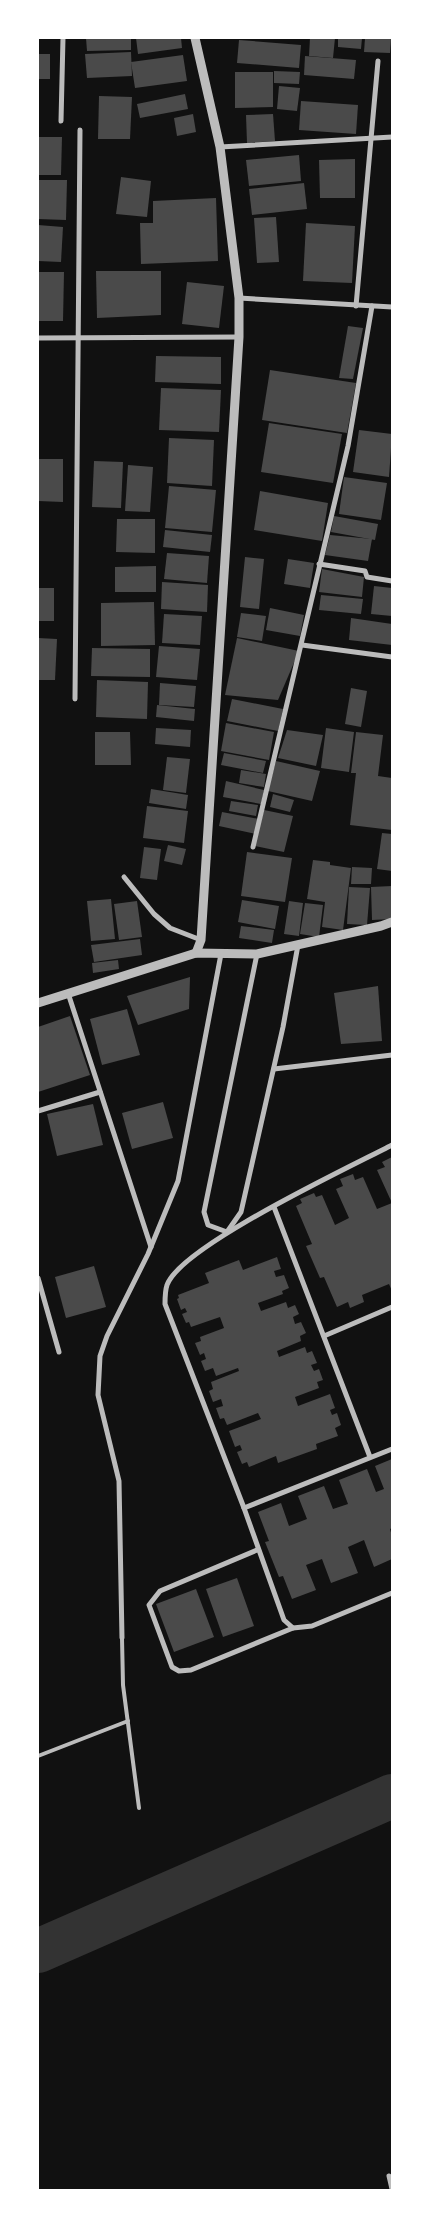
<svg xmlns="http://www.w3.org/2000/svg" width="430" height="2228" font-family="'Fira Sans',sans-serif">
  <style>
    .lines { fill: none; stroke-linecap: round; stroke-linejoin: round }
    .river { stroke: #333; stroke-width: 44 }
    .building { fill: #4a4a4a }
    .service { stroke: #bcbcbc; stroke-width: 4 }
    .minor { stroke: #bcbcbc; stroke-width: 5 }
    .tertiary { stroke: #bcbcbc; stroke-width: 9 }
  </style>
  <rect width="100%" height="100%" fill="#111"/>
  <g class="lines">
    <polyline class="river" points="38,1951 392,1796"/>
  </g>
  <g class="building">
    <polygon points="86,38 131,38 131,50 87,51"/>
    <polygon points="136,38 181,38 182,48 138,54"/>
    <polygon points="310,38 335,38 333,58 309,56"/>
    <polygon points="338,38 362,38 361,49 338,47"/>
    <polygon points="365,38 391,38 390,53 364,52"/>
    <polygon points="239,40 301,45 299,68 237,63"/>
    <polygon points="131,52 132,76 87,78 85,54"/>
    <rect x="38" y="54" width="12" height="25"/>
    <polygon points="183,55 187,81 135,88 131,62"/>
    <polygon points="305,56 356,60 354,79 304,75"/>
    <polygon points="274,71 300,72 299,84 274,83"/>
    <polygon points="235,72 273,72 273,107 235,108"/>
    <polygon points="279,86 300,88 297,111 277,109"/>
    <polygon points="185,94 188,109 140,118 137,104"/>
    <polygon points="99,96 132,97 130,139 98,139"/>
    <polygon points="301,101 358,105 356,134 299,130"/>
    <polygon points="193,114 196,132 177,136 174,118"/>
    <polygon points="273,114 275,141 247,143 246,115"/>
    <polygon points="38,137 62,137 61,175 38,175"/>
    <polygon points="299,155 301,181 249,186 246,160"/>
    <polygon points="355,159 355,198 320,198 319,160"/>
    <polygon points="121,177 151,181 147,217 116,214"/>
    <polygon points="38,180 67,180 66,220 38,219"/>
    <polygon points="304,183 307,209 252,215 249,189"/>
    <polygon points="216,198 218,261 141,264 140,223 153,223 153,201"/>
    <polygon points="276,217 279,262 257,263 254,218"/>
    <polygon points="306,223 355,226 352,283 303,281"/>
    <polygon points="38,225 63,227 61,262 38,261"/>
    <polygon points="96,271 161,271 161,315 97,318"/>
    <polygon points="38,272 64,272 63,321 38,321"/>
    <polygon points="187,282 224,286 219,328 182,324"/>
    <polygon points="348,326 363,328 353,379 339,378"/>
    <polygon points="156,356 221,357 221,384 155,382"/>
    <polygon points="270,370 356,383 347,433 262,420"/>
    <polygon points="161,388 221,390 219,432 159,430"/>
    <polygon points="269,423 342,434 333,483 261,472"/>
    <polygon points="359,430 392,434 389,477 353,472"/>
    <polygon points="169,438 214,440 212,486 167,483"/>
    <polygon points="38,459 63,459 63,502 38,501"/>
    <polygon points="94,461 123,462 121,508 92,507"/>
    <polygon points="128,465 153,467 150,512 125,511"/>
    <polygon points="344,477 387,483 381,520 339,514"/>
    <polygon points="169,486 216,490 212,532 165,528"/>
    <polygon points="260,491 328,503 322,541 254,530"/>
    <polygon points="334,516 378,524 375,540 331,532"/>
    <polygon points="117,519 155,519 155,553 116,552"/>
    <polygon points="165,530 212,535 210,552 163,547"/>
    <polygon points="330,535 372,539 368,561 325,555"/>
    <polygon points="167,553 209,556 207,583 164,579"/>
    <polygon points="245,557 264,559 259,609 240,607"/>
    <polygon points="288,559 314,563 310,588 284,584"/>
    <polygon points="156,566 156,592 115,592 115,567"/>
    <polygon points="322,569 364,577 362,597 319,592"/>
    <polygon points="162,582 208,585 207,612 161,609"/>
    <polygon points="374,586 392,588 392,616 371,614"/>
    <rect x="38" y="588" width="16" height="33"/>
    <polygon points="321,595 363,599 361,614 319,610"/>
    <polygon points="154,602 155,645 101,646 101,603"/>
    <polygon points="270,608 304,615 300,636 266,630"/>
    <polygon points="241,613 266,616 262,641 237,637"/>
    <polygon points="164,614 202,616 200,645 162,643"/>
    <polygon points="351,618 392,624 392,645 349,640"/>
    <polygon points="38,638 57,639 55,680 38,680"/>
    <polygon points="237,638 299,651 278,700 225,695"/>
    <polygon points="159,646 200,649 197,680 156,677"/>
    <polygon points="92,648 150,649 150,677 91,676"/>
    <polygon points="97,680 148,682 147,719 96,717"/>
    <polygon points="160,683 196,686 194,707 159,705"/>
    <polygon points="351,688 367,691 361,727 345,724"/>
    <polygon points="232,699 283,709 278,731 227,721"/>
    <polygon points="157,705 195,709 194,721 156,717"/>
    <polygon points="226,723 274,732 269,760 221,751"/>
    <polygon points="156,728 191,730 190,747 155,744"/>
    <polygon points="326,728 354,732 349,772 321,768"/>
    <polygon points="287,730 323,735 316,766 278,758"/>
    <polygon points="95,732 130,732 131,765 95,765"/>
    <polygon points="356,732 383,735 378,776 392,778 392,830 350,825 356,773 351,773"/>
    <polygon points="224,753 266,761 263,773 221,765"/>
    <polygon points="167,757 190,759 186,793 163,790"/>
    <polygon points="276,761 320,771 312,801 268,791"/>
    <polygon points="241,770 266,774 264,787 239,783"/>
    <polygon points="226,781 264,790 261,804 223,797"/>
    <polygon points="151,789 188,795 186,809 149,803"/>
    <polygon points="273,794 294,800 290,812 270,807"/>
    <polygon points="231,801 258,805 256,816 229,811"/>
    <polygon points="147,806 188,811 184,843 143,838"/>
    <polygon points="264,810 293,816 284,852 255,846"/>
    <polygon points="222,812 259,819 256,834 219,826"/>
    <polygon points="382,833 392,834 392,871 377,869"/>
    <polygon points="168,845 186,849 182,865 164,861"/>
    <polygon points="144,847 161,849 157,880 140,878"/>
    <polygon points="247,852 292,858 285,902 241,896"/>
    <polygon points="313,860 330,862 330,865 351,868 343,930 322,927 325,902 307,899"/>
    <polygon points="352,867 372,868 371,884 351,884"/>
    <polygon points="392,886 392,919 372,920 371,887"/>
    <polygon points="349,887 370,888 367,925 347,924"/>
    <polygon points="111,899 115,939 91,941 87,901"/>
    <polygon points="242,900 279,906 275,929 238,922"/>
    <polygon points="137,901 142,937 119,940 114,904"/>
    <polygon points="289,901 303,903 299,936 284,934"/>
    <polygon points="305,903 323,905 319,937 300,934"/>
    <polygon points="241,926 274,930 272,943 239,938"/>
    <polygon points="140,939 142,955 94,962 91,945"/>
    <polygon points="118,960 119,969 93,973 92,963"/>
    <polygon points="190,977 189,1009 138,1025 127,996"/>
    <polygon points="378,986 382,1041 341,1044 334,993"/>
    <polygon points="127,1009 140,1055 102,1065 90,1019"/>
    <polygon points="70,1016 90,1075 38,1092 38,1027"/>
    <polygon points="163,1102 173,1138 132,1149 122,1113"/>
    <polygon points="93,1104 103,1145 57,1156 47,1114"/>
    <polygon points="392,1157 392,1291 389,1284 362,1295 364,1302 350,1308 348,1302 337,1307 324,1277 320,1278 306,1246 312,1244 296,1206 302,1203 300,1199 314,1193 316,1197 322,1195 335,1225 349,1218 336,1189 343,1186 340,1179 353,1174 355,1180 363,1177 377,1209 392,1203 377,1170 385,1167 382,1162"/>
    <polygon points="277,1257 281,1269 274,1271 276,1277 284,1275 289,1288 282,1291 283,1294 258,1303 261,1311 286,1302 288,1308 295,1305 299,1314 293,1317 295,1324 301,1322 306,1333 300,1336 301,1341 277,1351 279,1357 305,1347 307,1353 312,1351 317,1363 311,1365 314,1371 319,1369 323,1380 317,1382 319,1388 295,1397 298,1406 330,1394 335,1408 330,1410 332,1415 337,1413 341,1425 335,1428 338,1436 316,1444 317,1449 278,1463 276,1456 249,1467 247,1462 242,1464 237,1452 242,1450 240,1445 235,1447 229,1431 261,1419 258,1413 227,1425 224,1418 220,1419 216,1408 223,1406 221,1399 213,1402 209,1391 213,1389 211,1382 239,1371 238,1368 216,1376 213,1368 205,1371 201,1361 206,1359 204,1353 200,1355 195,1343 201,1341 200,1337 224,1328 220,1317 191,1327 189,1322 186,1323 182,1314 187,1312 185,1308 181,1310 177,1299 179,1298 178,1295 209,1283 205,1273 239,1260 243,1270"/>
    <polygon points="94,1266 106,1307 66,1318 55,1277"/>
    <polygon points="392,1459 392,1528 390,1529 392,1536 392,1559 374,1567 364,1540 348,1547 358,1573 331,1583 322,1559 306,1565 316,1590 292,1599 283,1576 279,1577 265,1542 269,1541 258,1512 281,1503 289,1526 307,1519 298,1496 324,1486 333,1509 348,1504 339,1480 367,1469 376,1492 384,1489 375,1466"/>
    <polygon points="237,1578 254,1626 223,1637 206,1589"/>
    <polygon points="196,1589 214,1637 174,1652 156,1604"/>
  </g>
  <g class="lines">
    <g class="service">
      <polyline points="122,1638 123,1685 139,1808"/>
      <polyline points="38,1756 128,1721"/>
    </g>
    <g class="minor">
      <polyline points="61,121 63,38"/>
      <polyline points="220,147 392,137"/>
      <polyline points="239,298 392,307"/>
      <polyline points="356,306 378,61"/>
      <polyline points="38,338 239,337"/>
      <polyline points="319,564 365,571 367,577 392,581"/>
      <polyline points="302,645 392,657"/>
      <polyline points="75,699 80,130"/>
      <polyline points="253,847 348,446 372,306"/>
      <polyline points="124,877 154,914 170,928 201,940"/>
      <polyline points="257,954 204,1212 208,1225 227,1232 241,1212 283,1027 298,945"/>
      <polyline points="68,993 151,1247"/>
      <polyline points="274,1069 392,1055"/>
      <polyline points="38,1111 100,1092"/>
      <path d="M392,1145C350,1167 181,1246 167,1285C165,1291 165,1298 165,1304L244,1508L284,1620L293,1628L312,1626L392,1593"/>
      <polyline points="274,1207 370,1457"/>
      <polyline points="38,1278 59,1352"/>
      <polyline points="324,1336 392,1307"/>
      <polyline points="244,1508 392,1449"/>
      <polyline points="257,1550 160,1591 149,1605 172,1667 179,1671 191,1670 293,1628"/>
      <polyline points="122,1638 119,1481 98,1395 100,1356 107,1336 148,1254 178,1181 221,954"/>
      <polyline points="389,2176 392,2189"/>
    </g>
    <g class="tertiary">
      <polyline points="195,38 220,147 239,298 239,337 201,940 196,953"/>
      <polyline points="38,1003 196,953 257,954 381,926 392,922"/>
    </g>
  </g>
  <rect width="430" height="2228" fill="none" stroke="#ffffff" stroke-width="78"/>
</svg>
